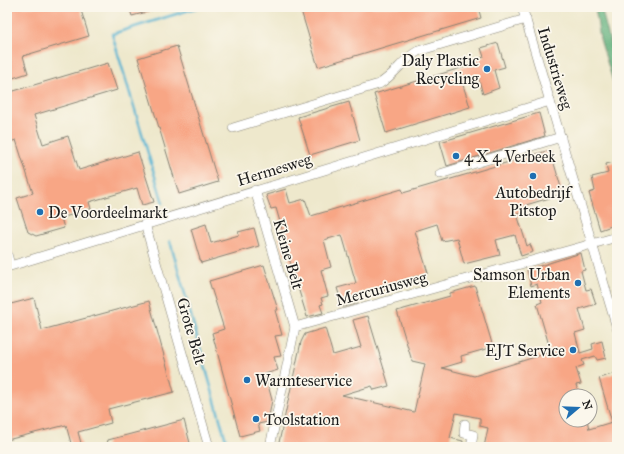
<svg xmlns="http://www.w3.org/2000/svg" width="624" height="454" font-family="'IM FELL Great Primer',serif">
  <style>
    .forest { fill: #60b07c; stroke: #3e664c }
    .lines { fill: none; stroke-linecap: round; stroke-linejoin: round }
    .stream { stroke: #54b4d2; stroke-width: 2.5 }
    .building { fill: #f8a685 }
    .minor-casing { stroke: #858274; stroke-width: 10 }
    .minor { stroke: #fff; stroke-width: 9 }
    .poi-dot { fill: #1f6fb2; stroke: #fbf7ec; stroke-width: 1.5 }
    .labels { text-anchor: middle; stroke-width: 3.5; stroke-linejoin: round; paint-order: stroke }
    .poi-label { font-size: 16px; fill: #1c1c1c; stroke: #fbf7ec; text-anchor: start }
    .street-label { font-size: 16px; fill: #1c1c1c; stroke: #fbf7ec }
  </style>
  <rect width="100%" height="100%" fill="#fbf7ec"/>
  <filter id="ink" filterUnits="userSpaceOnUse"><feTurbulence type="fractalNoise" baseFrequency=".025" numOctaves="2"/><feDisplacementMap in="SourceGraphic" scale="8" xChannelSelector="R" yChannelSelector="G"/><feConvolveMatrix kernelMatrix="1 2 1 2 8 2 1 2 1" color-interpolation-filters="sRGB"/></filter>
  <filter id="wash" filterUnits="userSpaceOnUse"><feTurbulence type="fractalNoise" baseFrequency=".012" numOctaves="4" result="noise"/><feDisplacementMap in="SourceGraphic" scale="16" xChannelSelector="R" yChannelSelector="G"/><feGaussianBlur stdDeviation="0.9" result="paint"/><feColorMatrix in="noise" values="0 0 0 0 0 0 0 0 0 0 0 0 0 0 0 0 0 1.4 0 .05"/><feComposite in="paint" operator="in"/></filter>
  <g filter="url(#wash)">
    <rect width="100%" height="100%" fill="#eee8cc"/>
    <polygon class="forest" points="595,7 601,7 617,69 617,94 600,39"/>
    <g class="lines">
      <g class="stream">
        <polyline points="163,203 112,34 199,7"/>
        <polyline points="170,241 227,444"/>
      </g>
    </g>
    <g id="blocks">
      <g class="building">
        <polygon points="7,7 80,7 89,36 23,56 28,73 7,80"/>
        <polygon points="129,7 158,7 158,9 132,16"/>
        <polygon points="300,7 478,7 481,18 318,67"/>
        <polygon points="498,43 505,67 494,70 499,88 483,94 478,77 462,82 470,107 386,133 374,94 474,64 473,61 484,57 481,48"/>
        <polygon points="177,46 218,182 179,194 138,58"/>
        <polygon points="108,63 117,90 34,115 43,144 68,136 79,170 138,152 154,202 142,205 137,188 89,202 91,209 61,218 64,228 36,236 28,232 17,198 33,193 16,140 7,143 7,93"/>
        <polygon points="349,102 360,140 310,155 298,117"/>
        <polygon points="539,113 545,136 447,166 440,142"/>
        <polygon points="550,150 563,194 526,205 527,211 517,214 527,246 530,244 533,252 521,256 515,235 496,240 500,255 464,264 457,238 442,241 437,224 415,231 428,273 398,282 399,286 382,291 381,287 355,295 358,303 343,307 337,288 356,283 342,235 324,240 331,267 321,270 328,296 321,298 323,304 320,305 323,313 307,317 288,255 285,256 279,237 284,236 276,208 271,209 266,195 286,189 290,203 305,199 311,216 402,189 403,193"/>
        <polygon points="614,162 616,170 617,170 617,224 600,230 589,193 595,191 592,177 608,173 606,164"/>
        <polygon points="206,224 211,243 239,235 238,232 254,228 259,246 201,263 191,229"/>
        <polygon points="581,253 585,270 581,271 586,290 591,289 596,304 579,309 585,330 575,333 580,353 593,349 592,344 602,341 606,358 597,360 595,356 582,360 584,365 576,368 581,384 576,385 580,396 566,396 566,420 587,420 589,429 612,422 599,378 616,373 617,447 484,447 488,428 480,426 480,418 456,413 450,438 463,441 462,447 278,447 301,342 305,334 325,328 333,355 361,347 353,320 368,316 389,386 374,390 372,386 342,395 414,412 425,364 412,361 397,311 450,296 450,293 475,286 493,347 461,356 462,362 442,368 474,376 551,352 537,304 542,302 537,284 531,286 527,270"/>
        <polygon points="264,265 278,310 275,310 282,335 275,336 281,356 274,357 278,370 265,374 272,400 268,422 258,424 260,431 240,436 212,333 224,329 209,281"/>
        <polygon points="34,298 42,330 149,301 174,392 108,409 111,423 78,432 82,447 72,447 66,425 7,440 7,305"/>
        <polygon points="184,420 191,447 106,447 108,440"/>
      </g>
    </g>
  </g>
  <g filter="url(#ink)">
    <use href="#blocks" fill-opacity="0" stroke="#858274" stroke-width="1"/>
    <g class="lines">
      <defs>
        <g id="minor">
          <polyline points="522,7 617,328"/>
          <path d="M233,128L379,84C395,75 402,60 418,51L526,19"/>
          <polyline points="440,174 561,137"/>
          <polyline points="255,190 295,327"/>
          <polyline points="145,224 209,447"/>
          <polyline points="7,254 10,265"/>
          <polyline points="7,267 550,101"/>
          <polyline points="465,424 464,433 473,435 471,447"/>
          <polyline points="270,447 295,327 617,237"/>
        </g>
      </defs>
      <use href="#minor" class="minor-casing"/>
      <use href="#minor" class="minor"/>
    </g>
  </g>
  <g class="poi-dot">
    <circle cx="487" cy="69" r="4"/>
    <circle cx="456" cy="156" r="4"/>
    <circle cx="533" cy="176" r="4"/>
    <circle cx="40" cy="212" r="4"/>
    <circle cx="578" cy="283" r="4"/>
    <circle cx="573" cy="350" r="4"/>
    <circle cx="247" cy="380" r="4"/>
    <circle cx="256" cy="419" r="4"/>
  </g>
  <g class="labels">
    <g class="poi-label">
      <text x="479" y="66" text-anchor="end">Daly Plastic<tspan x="479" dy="18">Recycling</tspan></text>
      <text x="464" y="162">4 X 4 Verbeek</text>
      <text x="533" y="198" text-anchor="middle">Autobedrijf<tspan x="533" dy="18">Pitstop</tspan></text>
      <text x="48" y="218">De Voordeelmarkt</text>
      <text x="570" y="280" text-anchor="end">Samson Urban<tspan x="570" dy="18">Elements</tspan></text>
      <text x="565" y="356" text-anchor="end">EJT Service</text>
      <text x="255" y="386">Warmteservice</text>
      <text x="264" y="425">Toolstation</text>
    </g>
    <g class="street-label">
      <text transform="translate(556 68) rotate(73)" y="6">Industrieweg</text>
      <text transform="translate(274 169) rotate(-17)" y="6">Hermesweg</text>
      <text transform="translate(289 254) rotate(74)" y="6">Kleine Belt</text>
      <text transform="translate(381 288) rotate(-15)" y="6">Mercuriusweg</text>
      <text transform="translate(192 331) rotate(74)" y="6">Grote Belt</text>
    </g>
  </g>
  <rect width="624" height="454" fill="none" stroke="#fbf7ec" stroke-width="24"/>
  <g transform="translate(578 408) rotate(71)"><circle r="19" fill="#fbf7ec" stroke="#a29f99"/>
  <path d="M0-3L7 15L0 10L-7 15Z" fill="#1f6fb2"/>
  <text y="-6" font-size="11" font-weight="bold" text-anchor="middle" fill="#1c1c1c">N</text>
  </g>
</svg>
